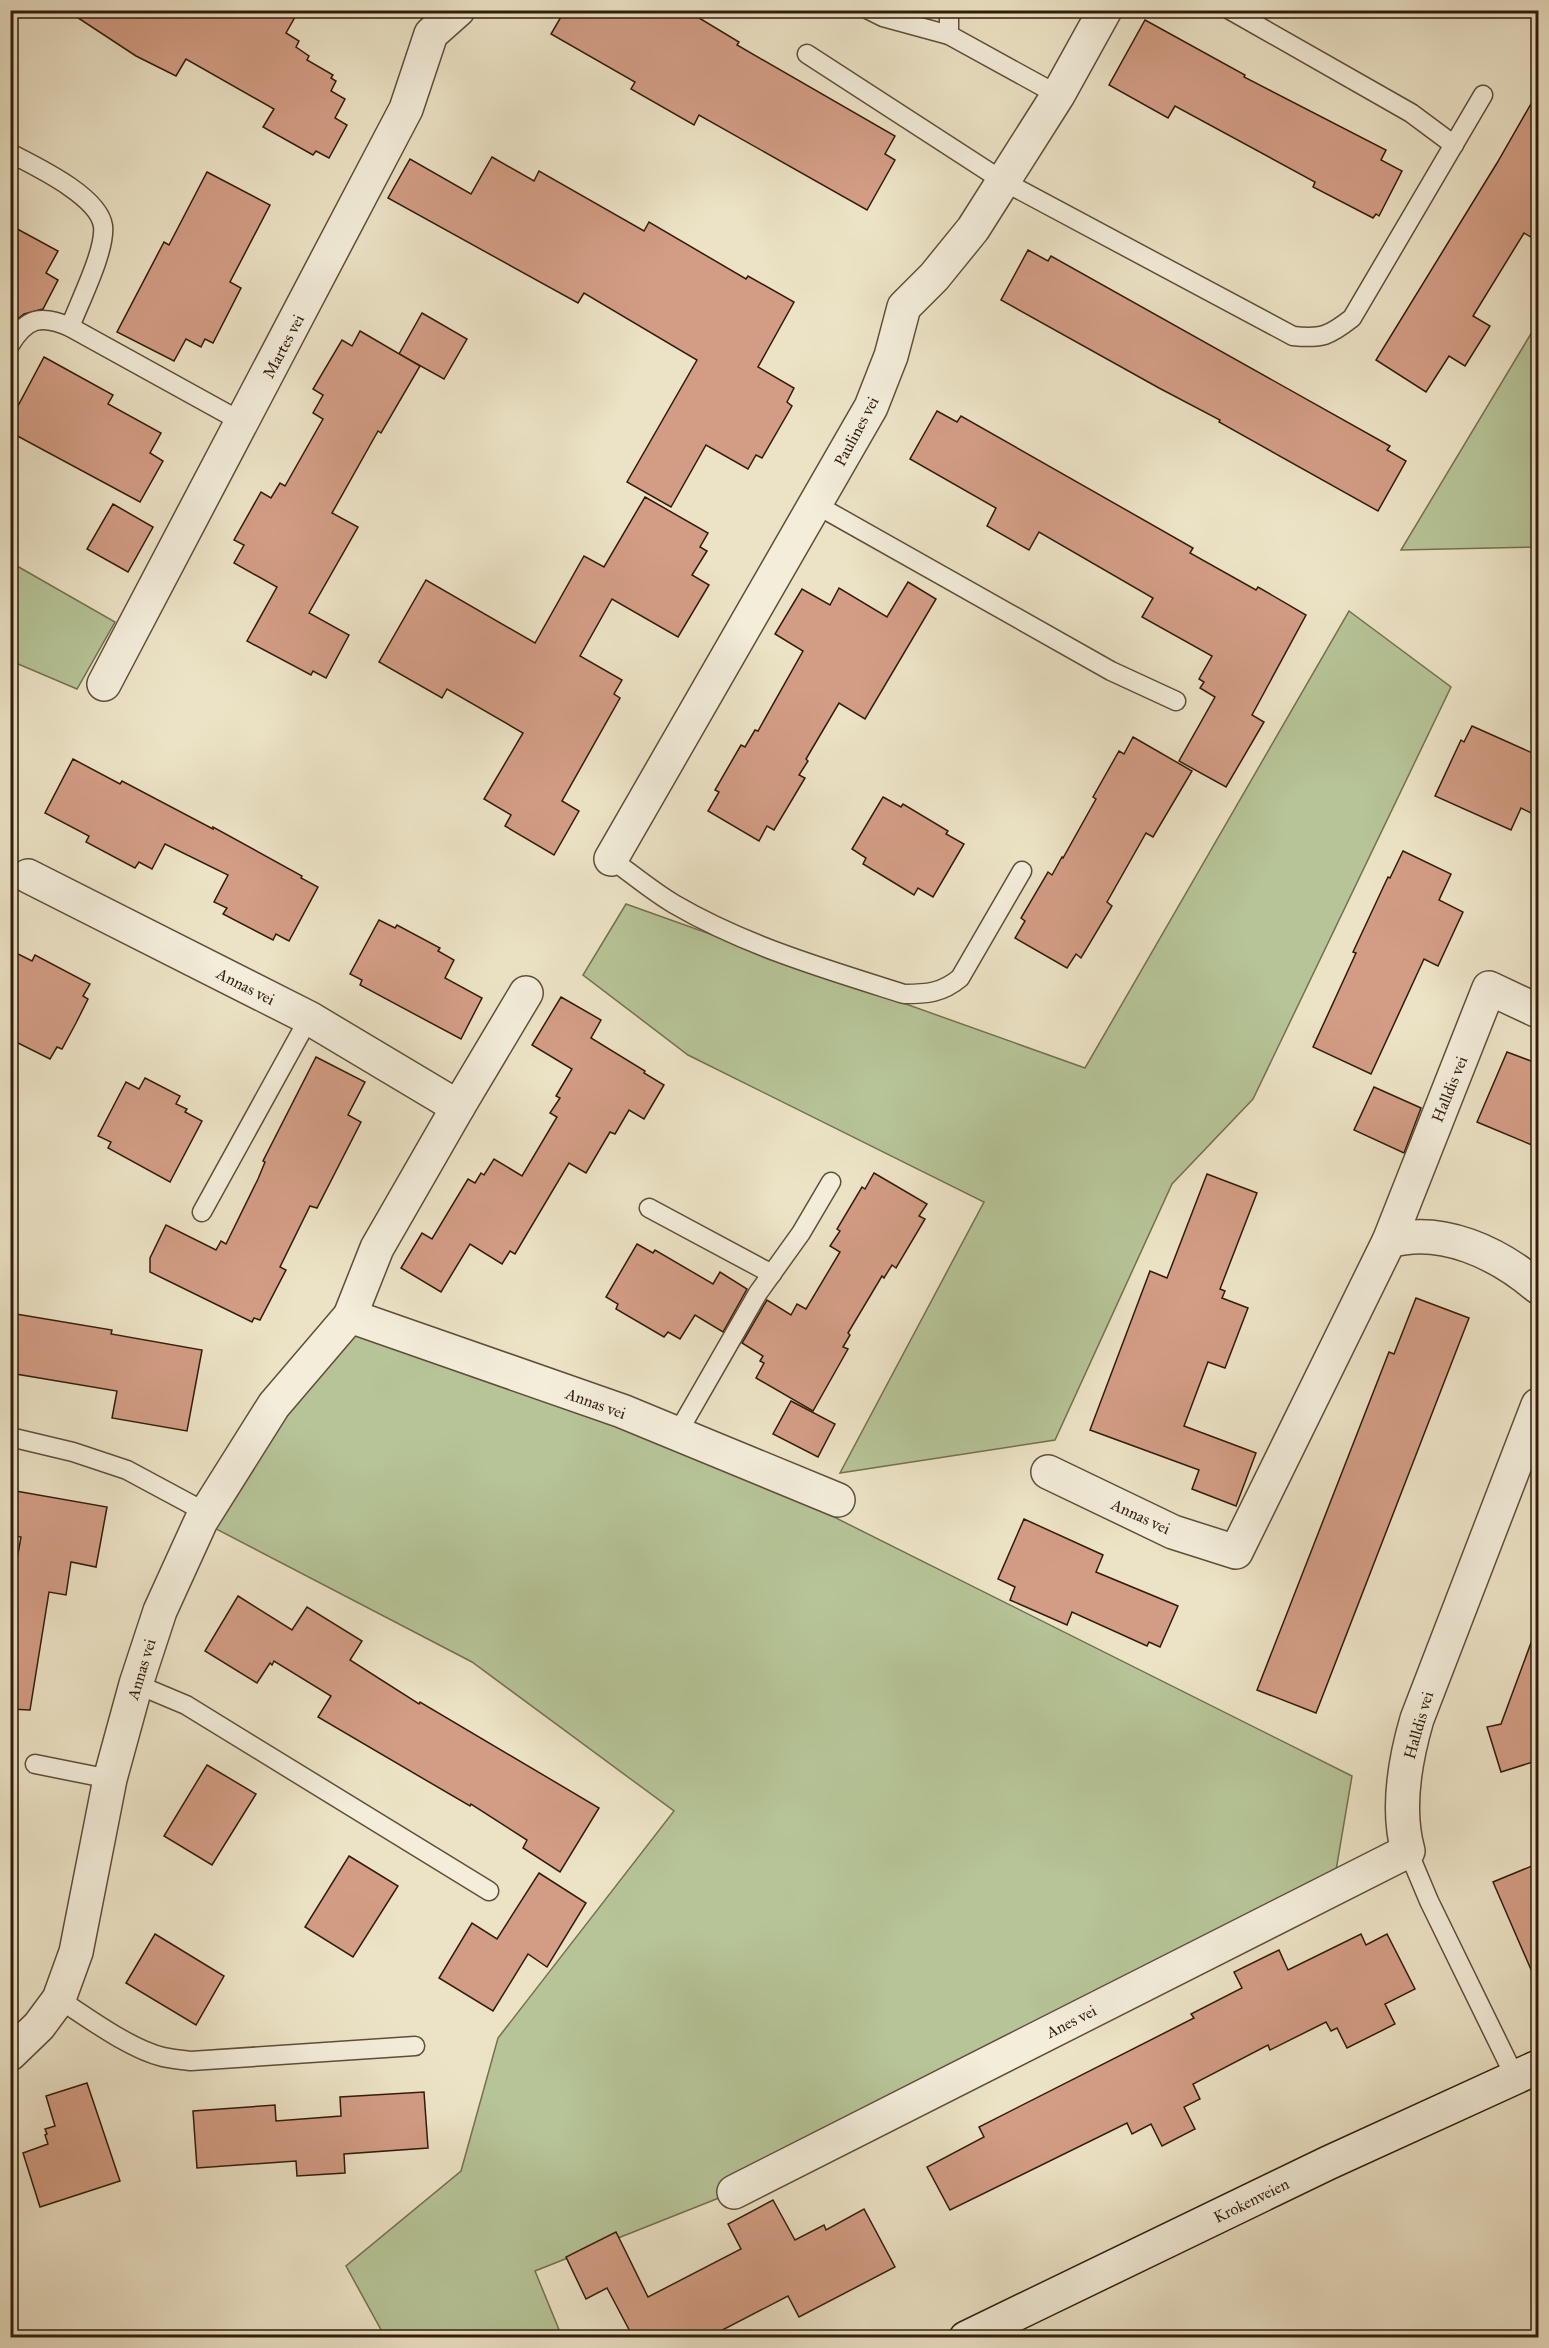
<svg xmlns="http://www.w3.org/2000/svg" width="1549" height="2348" font-family="'IM FELL Great Primer',serif">
  <style>
    .green { fill: #b6c497; stroke: #747050; stroke-width: 1.5 }
    .building { fill: #d39d85; stroke: #311c0a; stroke-width: 1.5 }
    .lines { fill: none; stroke-linecap: round; stroke-linejoin: round }
    .lane-casing { stroke: #604e39; stroke-width: 21 }
    .street-casing { stroke: #604e39; stroke-width: 36 }
    .secondary-casing { stroke: #311c0a; stroke-width: 36 }
    .lane { stroke: #f3edda; stroke-width: 18 }
    .street { stroke: #f3edda; stroke-width: 33 }
    .secondary { stroke: #f3edda; stroke-width: 33 }
    .labels { text-anchor: middle; stroke-width: 4.5; stroke-linejoin: round; paint-order: stroke }
    .street-label { font-size: 16px; fill: #311c0a; stroke: #f3edda }
  </style>
  <rect width="100%" height="100%" fill="#ece3c6"/>
  <filter id="stains"><feTurbulence type="fractalNoise" baseFrequency=".00333" numOctaves="4"/><feColorMatrix values="0 0 0 0 .2 0 0 0 0 .09 0 0 0 0 .02 0 0 0 .5 -.17"/></filter>
  <radialGradient id="worn" r=".72"><stop offset=".6" stop-color="#630" stop-opacity="0"/><stop offset="1" stop-color="#630" stop-opacity=".3"/></radialGradient>
  <g class="green">
    <polygon points="1538,322 1538,547 1401,550"/>
    <polygon points="10,562 115,622 77,689 11,661"/>
    <polygon points="1349,611 1451,687 1253,1099 1172,1184 1055,1440 840,1473 984,1202 688,1055 583,975 626,904 1085,1068"/>
    <polygon points="350,1316 622,1411 1352,1776 1333,1888 734,2192 535,2271 562,2337 385,2337 346,2266 461,2171 498,2038 674,1811 472,1662 201,1521"/>
  </g>
  <g class="building">
    <polygon points="66,10 299,10 286,33 299,41 296,47 309,56 307,60 333,75 331,78 336,81 331,91 345,99 335,118 347,125 329,158 316,151 313,155 263,127 274,109 186,59 176,76 136,56"/>
    <polygon points="565,10 686,10 739,42 737,45 895,136 885,154 895,160 867,210 699,115 694,125 631,89 635,82 551,34"/>
    <polygon points="1145,20 1245,75 1244,77 1386,150 1381,160 1402,171 1379,216 1376,214 1373,218 1313,187 1315,182 1175,106 1168,118 1109,85"/>
    <polygon points="1539,90 1539,242 1524,233 1473,316 1490,326 1465,366 1449,356 1426,392 1376,360 1497,163"/>
    <polygon points="492,157 534,181 539,171 644,231 649,222 746,279 748,276 794,302 758,367 794,388 787,402 792,406 762,458 756,455 748,469 706,445 671,507 627,482 697,360 584,293 578,303 388,198 410,159 471,194"/>
    <polygon points="207,172 270,205 230,282 241,288 213,343 205,339 201,347 186,339 174,361 117,332 164,242 169,245"/>
    <polygon points="10,225 58,251 46,273 58,280 43,309 24,314 10,325"/>
    <polygon points="1028,250 1048,261 1051,256 1390,446 1387,450 1406,461 1378,511 1219,422 1220,420 1159,388 1001,300"/>
    <polygon points="422,313 467,339 444,379 399,354"/>
    <polygon points="360,331 420,366 381,433 378,431 332,513 358,527 309,613 349,635 326,678 313,671 311,675 247,641 277,587 234,563 244,545 234,540 261,492 271,498 280,483 285,486 323,419 313,413 323,395 313,389 342,340 352,346"/>
    <polygon points="44,357 113,395 108,404 161,433 150,453 163,461 140,502 10,432 10,421"/>
    <polygon points="937,411 957,422 961,416 1193,548 1190,553 1256,590 1258,587 1306,615 1252,715 1264,722 1226,787 1179,761 1215,697 1200,688 1204,682 1199,679 1212,656 1142,617 1153,598 1039,532 1029,550 987,526 996,508 910,459"/>
    <polygon points="645,497 708,533 700,547 707,551 692,575 709,585 678,637 612,599 580,656 622,680 614,694 620,698 562,801 579,811 554,855 505,826 511,815 484,799 523,733 447,689 442,698 379,662 426,580 535,643 584,556 604,567"/>
    <polygon points="113,504 153,527 128,572 87,549"/>
    <polygon points="908,582 936,599 865,719 839,703 806,759 808,761 799,775 805,778 774,830 767,826 759,841 708,811 719,792 715,790 741,745 745,747 755,730 758,731 803,651 775,634 802,589 830,605 839,588 887,617"/>
    <polygon points="1472,726 1539,756 1539,817 1521,808 1511,830 1435,796 1461,740 1464,742"/>
    <polygon points="1133,737 1192,771 1153,837 1146,833 1107,902 1112,906 1081,958 1076,954 1067,968 1015,938 1025,921 1021,918 1048,872 1052,875 1062,857 1063,858 1096,799 1093,797 1119,751 1124,754"/>
    <polygon points="73,759 120,784 122,781 213,829 213,827 302,876 301,878 318,887 289,941 276,934 273,940 223,914 227,908 214,902 228,875 165,844 152,869 139,862 135,868 86,842 89,836 45,813"/>
    <polygon points="883,797 901,807 903,804 948,831 946,834 964,844 933,897 918,888 914,895 888,879 863,864 866,858 852,849"/>
    <polygon points="1403,851 1451,874 1439,900 1463,912 1438,966 1424,959 1371,1074 1313,1047 1356,953 1353,952 1388,877 1390,878"/>
    <polygon points="379,920 395,928 397,925 440,948 438,951 454,960 445,978 482,998 461,1039 360,985 362,980 350,974"/>
    <polygon points="10,950 32,961 35,955 90,984 83,996 88,999 76,1023 62,1049 57,1047 50,1059 10,1039"/>
    <polygon points="561,997 601,1020 591,1038 645,1071 644,1073 664,1085 644,1119 629,1110 615,1134 610,1132 586,1173 569,1163 515,1254 510,1251 502,1264 470,1244 441,1292 401,1268 422,1233 432,1239 468,1179 475,1183 481,1173 484,1175 494,1159 522,1176 557,1117 550,1113 560,1098 556,1096 572,1069 532,1045"/>
    <polygon points="1507,1052 1539,1064 1539,1148 1477,1122"/>
    <polygon points="316,1057 365,1082 348,1115 361,1122 317,1208 310,1206 280,1267 286,1270 260,1320 254,1318 252,1322 150,1272 150,1258 166,1225 216,1250 221,1241 226,1244 258,1179 265,1162 263,1161"/>
    <polygon points="145,1078 180,1096 176,1104 187,1109 185,1112 202,1121 170,1182 108,1148 111,1142 98,1136 126,1082 139,1089"/>
    <polygon points="1374,1087 1421,1108 1404,1153 1354,1130"/>
    <polygon points="874,1173 927,1204 919,1216 925,1219 896,1268 892,1265 884,1278 882,1276 848,1333 850,1335 843,1347 848,1349 813,1411 756,1378 764,1363 760,1361 763,1356 742,1343 767,1300 791,1315 797,1304 806,1309 840,1252 830,1246 840,1231 837,1229 862,1187 865,1189"/>
    <polygon points="1207,1174 1257,1193 1220,1289 1225,1291 1222,1298 1248,1308 1225,1368 1208,1362 1184,1426 1256,1453 1236,1506 1192,1489 1199,1470 1090,1430 1150,1271 1167,1278"/>
    <polygon points="637,1244 653,1253 655,1250 713,1284 720,1272 747,1289 723,1332 695,1315 680,1339 668,1332 664,1337 616,1309 618,1304 606,1297"/>
    <polygon points="1416,1298 1469,1318 1316,1713 1257,1690 1389,1352 1394,1354"/>
    <polygon points="10,1313 112,1330 111,1334 202,1350 187,1431 112,1418 117,1391 10,1373"/>
    <polygon points="791,1401 835,1424 818,1457 773,1434"/>
    <polygon points="10,1490 107,1507 96,1567 71,1562 66,1595 49,1592 30,1710 10,1709 10,1598 21,1537 10,1535"/>
    <polygon points="1024,1519 1103,1555 1096,1572 1178,1606 1160,1647 1149,1642 1147,1646 1072,1612 1067,1625 1010,1600 1015,1587 998,1579"/>
    <polygon points="238,1596 292,1630 307,1607 362,1641 350,1660 419,1704 420,1702 599,1808 560,1872 523,1848 527,1840 471,1804 470,1806 318,1717 331,1696 274,1661 272,1665 270,1663 257,1683 205,1651"/>
    <polygon points="1535,1632 1539,1633 1539,1760 1501,1772 1487,1727 1501,1724"/>
    <polygon points="207,1765 256,1794 212,1865 164,1836"/>
    <polygon points="349,1856 398,1886 353,1957 305,1927"/>
    <polygon points="1539,1863 1539,1988 1493,1882"/>
    <polygon points="539,1873 586,1903 547,1967 528,1954 493,2011 439,1978 472,1923 497,1939"/>
    <polygon points="155,1934 224,1976 196,2025 126,1983"/>
    <polygon points="1361,1934 1366,1945 1387,1934 1415,1989 1385,2004 1395,2024 1347,2048 1337,2028 1331,2031 1326,2022 1270,2050 1268,2045 1193,2084 1200,2099 1184,2107 1195,2129 1162,2146 1151,2124 1132,2134 1127,2123 950,2210 927,2167 984,2137 979,2127 1194,2018 1191,2014 1242,1988 1234,1972 1279,1950 1288,1970"/>
    <polygon points="87,2083 120,2181 40,2207 23,2153 48,2144 45,2135 47,2134 45,2129 55,2126 46,2096"/>
    <polygon points="424,2092 428,2148 344,2154 345,2173 297,2176 296,2161 197,2168 193,2111 275,2105 276,2121 341,2116 340,2097"/>
    <polygon points="773,2200 795,2240 824,2225 826,2230 864,2209 895,2267 799,2317 788,2296 709,2337 633,2337 607,2288 586,2299 566,2257 616,2232 648,2297 741,2249 728,2224"/>
  </g>
  <g class="lines">
    <defs>
      <g id="lane">
        <polyline points="869,10 883,17 949,35 1058,95"/>
        <polyline points="1230,10 1411,113 1454,145"/>
        <polyline points="949,35 949,10"/>
        <path d="M807,54L1003,181L1293,336C1322,339 1329,336 1352,318L1483,95"/>
        <path d="M10,153C35,166 99,196 103,226C106,250 79,303 70,327"/>
        <path d="M10,345C26,318 41,314 70,327L242,422"/>
        <polyline points="815,504 1111,671 1176,701"/>
        <path d="M611,859C632,874 652,891 674,904C746,946 825,969 904,994C927,994 942,993 960,978L1022,871"/>
        <polyline points="649,1208 772,1274"/>
        <polyline points="202,1212 309,1018"/>
        <polyline points="677,1434 758,1293 801,1233 831,1182"/>
        <polyline points="10,1437 73,1452 127,1470 207,1513"/>
        <polyline points="136,1684 186,1705 489,1891"/>
        <polyline points="35,1764 110,1779"/>
        <polyline points="1408,1851 1429,1901 1515,2077"/>
        <path d="M59,1999C88,2018 130,2049 163,2057C172,2059 182,2060 191,2061L415,2046"/>
      </g>
      <g id="street">
        <polyline points="104,684 406,109 431,34 458,10"/>
        <polyline points="611,859 871,407 891,356 904,307 934,277 973,229 1058,95 1105,10"/>
        <polyline points="28,876 309,1018 458,1107"/>
        <path d="M1389,1241C1442,1226 1498,1253 1538,1287"/>
        <polyline points="350,1316 622,1411 838,1500"/>
        <polyline points="1048,1472 1173,1532 1236,1552 1389,1241 1489,988 1538,1011"/>
        <polyline points="10,2054 39,2026 59,1999 76,1952 110,1779 136,1684 160,1611 201,1521 274,1405 350,1316 377,1248 458,1107 526,993"/>
        <path d="M734,2192L1408,1851C1396,1808 1405,1760 1417,1719L1538,1405"/>
      </g>
      <polyline id="secondary" points="966,2338 1328,2163 1538,2067"/>
    </defs>
    <use href="#lane" class="lane-casing"/>
    <use href="#street" class="street-casing"/>
    <use href="#secondary" class="secondary-casing"/>
    <use href="#lane" class="lane"/>
    <use href="#street" class="street"/>
    <use href="#secondary" class="secondary"/>
  </g>
  <g class="labels">
    <g class="street-label">
      <text transform="translate(283 346) rotate(-62)" y="6">Martes vei</text>
      <text transform="translate(856 431) rotate(-62)" y="6">Paulines vei</text>
      <text transform="translate(246 986) rotate(27)" y="6">Annas vei</text>
      <text transform="translate(1449 1089) rotate(-68)" y="6">Halldis vei</text>
      <text transform="translate(596 1403) rotate(20)" y="6">Annas vei</text>
      <text transform="translate(1141 1516) rotate(25)" y="6">Annas vei</text>
      <text transform="translate(141 1669) rotate(-73)" y="6">Annas vei</text>
      <text transform="translate(1418 1725) rotate(-74)" y="6">Halldis vei</text>
      <text transform="translate(1071 2021) rotate(-27)" y="6">Anes vei</text>
      <text transform="translate(1251 2200) rotate(-26)" y="6">Krokenveien</text>
    </g>
  </g>
  <rect width="1549" height="2348" fill="none" stroke="#ece3c6" stroke-width="36"/>
  <rect x="12" y="12" width="1525" height="2324" fill="none" stroke="#311c0a" stroke-width="3"/>
  <rect x="18" y="18" width="1513" height="2312" fill="none" stroke="#311c0a" stroke-width="1.5"/>
  <rect width="100%" height="100%" filter="url(#stains)"/>
  <rect width="100%" height="100%" fill="url(#worn)"/>
</svg>
